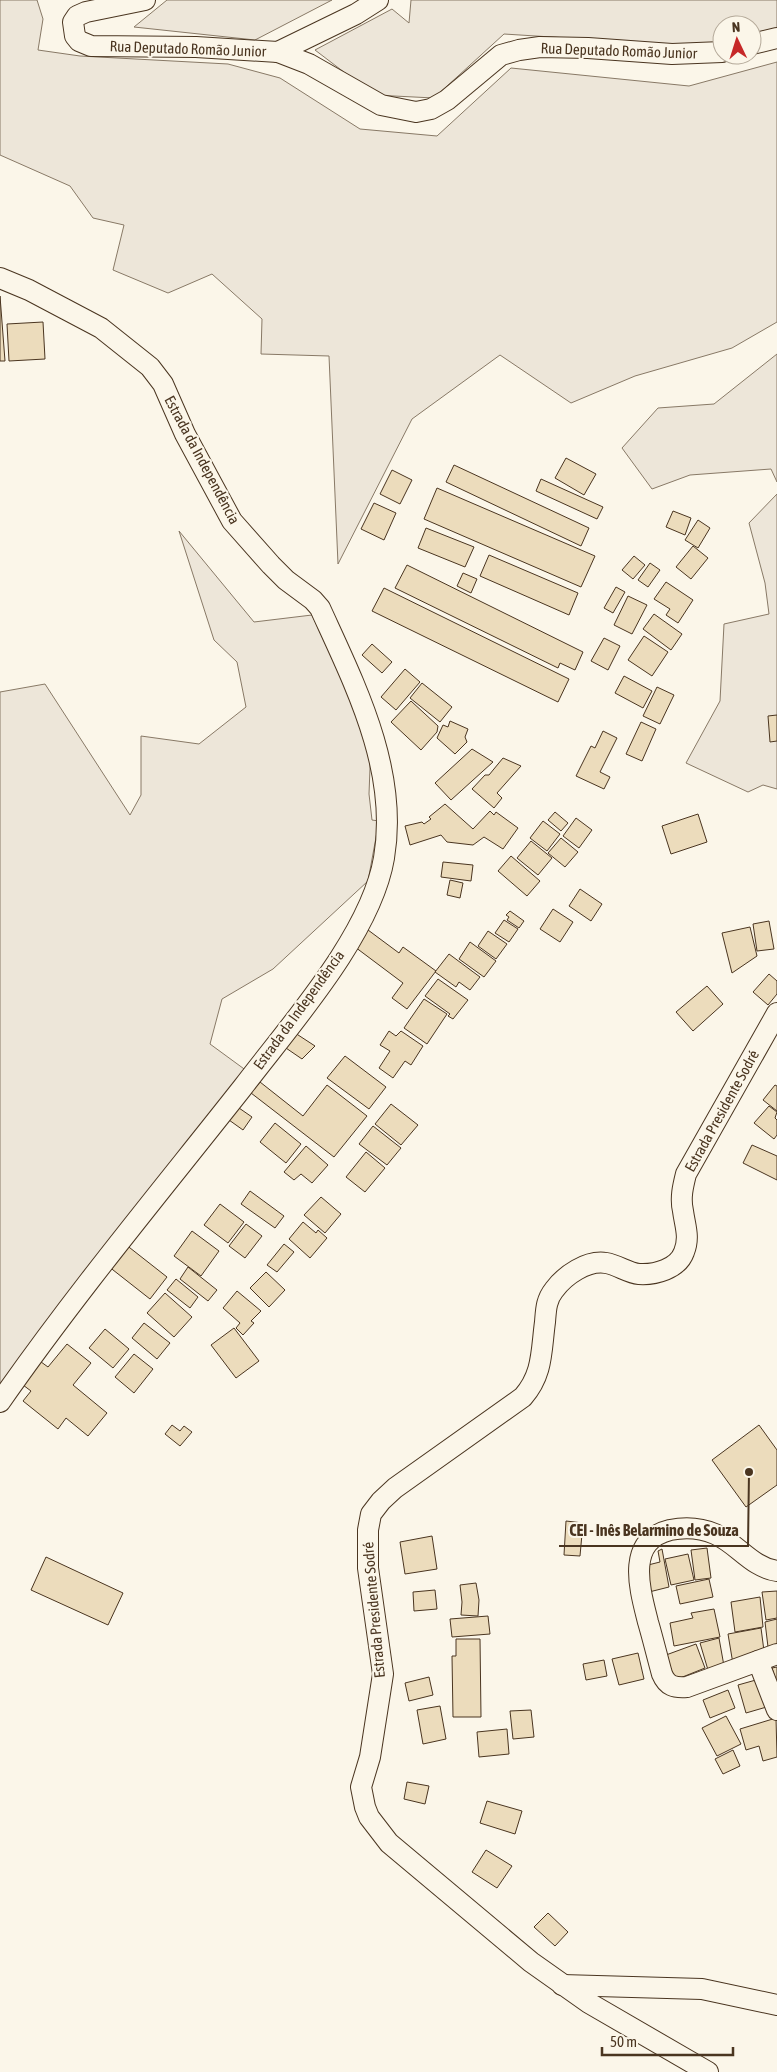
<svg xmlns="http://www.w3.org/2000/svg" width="777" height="2072" font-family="'Asap Condensed',sans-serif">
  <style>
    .green { fill: #ede6d9; stroke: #887966 }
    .building { fill: #ecdcbc; stroke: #4a3520 }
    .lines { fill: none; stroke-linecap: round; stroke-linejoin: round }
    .minor-casing { stroke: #4a3520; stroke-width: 22 }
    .minor { stroke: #fbf6e9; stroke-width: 20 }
    .labels { text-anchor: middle; stroke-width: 4; stroke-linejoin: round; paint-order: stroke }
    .street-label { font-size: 15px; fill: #4a3520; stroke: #fbf6e9 }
    .leader { fill: none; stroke: #4a3520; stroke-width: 2 }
    .callout-dot { fill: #4a3520; stroke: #fbf6e9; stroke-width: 2 }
    .callout-label { font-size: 16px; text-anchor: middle; font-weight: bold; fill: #4a3520; stroke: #fbf6e9; stroke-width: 4; stroke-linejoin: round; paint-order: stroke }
  </style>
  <rect width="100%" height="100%" fill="#fbf6e9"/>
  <g class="green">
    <polygon points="0,0 37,0 43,19 38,50 80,56 228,64 280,78 360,129 437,136 511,68 689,86 777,62 777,322 732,348 635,376 571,403 500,355 412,419 338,564 329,356 261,354 262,319 212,274 168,293 113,270 124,225 93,218 70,186 0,155"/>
    <polygon points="167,0 332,0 255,40 134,27"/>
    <polygon points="411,0 777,0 777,28 752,35 752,25 722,25 722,43 710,47 504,34 434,98 374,95 315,50 392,9 409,23"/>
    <polygon points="777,354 777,482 771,469 690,475 652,489 622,448 658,408 714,404"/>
    <polygon points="777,494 777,789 763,785 748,792 686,763 720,701 724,624 769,614 765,583 749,523"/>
    <polygon points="179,531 254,622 312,615 371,742 369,794 372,820 379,821 368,881 273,969 222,999 210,1044 251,1074 0,1395 0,692 45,684 130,815 141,795 141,736 199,744 246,707 237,662 214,640"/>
  </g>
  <g class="building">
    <polygon points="0,296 5,361 0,361"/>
    <polygon points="43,322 45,359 9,361 7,324"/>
    <polygon points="566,458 596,474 584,495 555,478"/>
    <polygon points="454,465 589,528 581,546 446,482"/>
    <polygon points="392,470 412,480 400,504 380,494"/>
    <polygon points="541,479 603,507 597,519 536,491"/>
    <polygon points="437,488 595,556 581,587 424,519"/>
    <polygon points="374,503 396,513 384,540 361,529"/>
    <polygon points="673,511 691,518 685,535 666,527"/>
    <polygon points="698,520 710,528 698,548 685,540"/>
    <polygon points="426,528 474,547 465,567 418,548"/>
    <polygon points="693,546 708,558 691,579 676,567"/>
    <polygon points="489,555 578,593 569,615 480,576"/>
    <polygon points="634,556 645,565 633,579 622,570"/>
    <polygon points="650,563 660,570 648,587 638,580"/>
    <polygon points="407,565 583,652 575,670 560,663 558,668 395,588"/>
    <polygon points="463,573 477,579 471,593 457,586"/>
    <polygon points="666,582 693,600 678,623 666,615 670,609 654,599"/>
    <polygon points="616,587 625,592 613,613 604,608"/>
    <polygon points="384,588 569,679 558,702 372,611"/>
    <polygon points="628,596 647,605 632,634 614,625"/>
    <polygon points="654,614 682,634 671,650 643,629"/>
    <polygon points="644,636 668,652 652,676 628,660"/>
    <polygon points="604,638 620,646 608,670 591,661"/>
    <polygon points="372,644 392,662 382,673 362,655"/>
    <polygon points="405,669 420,682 396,710 381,697"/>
    <polygon points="624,676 652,691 643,708 615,693"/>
    <polygon points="422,683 452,707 440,722 410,698"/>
    <polygon points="657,687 674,695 660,724 643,716"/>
    <polygon points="411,701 438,726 437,732 421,750 391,722"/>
    <polygon points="777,715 777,741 770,742 768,716"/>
    <polygon points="450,721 468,729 465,737 467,742 455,754 437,738 443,725 448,727"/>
    <polygon points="641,722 656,729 642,761 626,754"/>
    <polygon points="603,731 617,738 600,772 610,777 604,789 576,776 591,746 595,748"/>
    <polygon points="472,749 493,762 451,800 435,783"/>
    <polygon points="503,758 521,766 497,793 502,798 494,808 472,789 485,775 489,775"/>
    <polygon points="445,804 473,829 490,811 494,815 496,812 518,828 503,849 484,837 473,845 447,842 441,835 410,845 405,826 422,822 424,824 431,819 429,817"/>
    <polygon points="555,812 568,823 561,831 548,820"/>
    <polygon points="698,814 707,842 671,854 662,826"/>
    <polygon points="576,818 592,830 579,848 563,836"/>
    <polygon points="543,821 560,834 547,851 530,838"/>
    <polygon points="561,838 578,852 565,867 548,853"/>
    <polygon points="531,841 552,858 538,875 517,858"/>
    <polygon points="511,856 540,881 527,896 498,871"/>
    <polygon points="443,862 473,865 471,881 441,877"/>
    <polygon points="450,880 463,883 460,898 447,895"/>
    <polygon points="580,889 602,904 591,921 569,906"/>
    <polygon points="553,909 573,922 560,942 540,929"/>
    <polygon points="510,911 524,921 519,928 507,920 509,917 506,915"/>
    <polygon points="504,920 518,929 509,942 495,933"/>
    <polygon points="769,921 774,949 757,951 753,924"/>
    <polygon points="364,927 399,953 403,947 436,971 407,1009 392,998 403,983 351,944"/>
    <polygon points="750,927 757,956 732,973 722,933"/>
    <polygon points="488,931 507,944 496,959 478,946"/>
    <polygon points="470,942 496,961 484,977 459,959"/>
    <polygon points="449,954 480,977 470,990 459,982 456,987 435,972"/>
    <polygon points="769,974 777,981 777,994 768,1005 753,992"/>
    <polygon points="438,979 468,1000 453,1019 448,1016 450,1014 425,996"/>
    <polygon points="707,986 723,1004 693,1031 676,1012"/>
    <polygon points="424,999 447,1014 427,1044 404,1028"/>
    <polygon points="292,1031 315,1046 302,1059 283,1046"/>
    <polygon points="389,1031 396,1036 401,1031 423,1046 411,1065 405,1061 393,1078 379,1068 390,1051 380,1045"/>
    <polygon points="345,1056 386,1087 369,1109 327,1078"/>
    <polygon points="260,1082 303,1116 327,1085 367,1116 334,1157 251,1093"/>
    <polygon points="775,1085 777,1086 777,1111 763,1100"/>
    <polygon points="391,1104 418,1125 401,1145 375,1124"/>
    <polygon points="769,1106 777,1112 775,1118 777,1120 777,1135 774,1139 754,1123"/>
    <polygon points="239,1108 252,1117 243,1130 229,1120"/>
    <polygon points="275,1123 301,1144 286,1163 260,1142"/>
    <polygon points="373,1126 401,1148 387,1165 359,1144"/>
    <polygon points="752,1145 777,1156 777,1180 743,1163"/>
    <polygon points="306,1146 328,1165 312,1183 301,1174 294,1180 284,1172"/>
    <polygon points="366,1152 385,1168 365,1192 346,1177"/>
    <polygon points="250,1191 284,1216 275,1228 241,1204"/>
    <polygon points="321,1197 341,1214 325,1233 304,1215"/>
    <polygon points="220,1204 244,1222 228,1243 204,1225"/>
    <polygon points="303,1222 316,1233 318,1230 327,1238 310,1258 289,1239"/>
    <polygon points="246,1224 262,1236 245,1258 229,1246"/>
    <polygon points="192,1231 219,1251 201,1276 174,1256"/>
    <polygon points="125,1244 167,1277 150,1299 108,1266"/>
    <polygon points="284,1244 294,1252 277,1272 267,1265"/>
    <polygon points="188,1267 217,1290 208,1301 180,1279"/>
    <polygon points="266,1272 285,1290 269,1307 250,1288"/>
    <polygon points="176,1279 198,1297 190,1308 167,1290"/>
    <polygon points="237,1291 261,1311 251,1321 254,1323 243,1335 236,1328 240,1323 223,1308"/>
    <polygon points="165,1293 192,1317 174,1337 147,1313"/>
    <polygon points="144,1323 170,1343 157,1359 132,1338"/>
    <polygon points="234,1328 259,1361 236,1378 211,1345"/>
    <polygon points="105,1329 129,1349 113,1368 89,1348"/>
    <polygon points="67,1344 91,1363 73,1385 107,1413 88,1436 66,1418 58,1429 23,1401 31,1391 19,1382 37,1359 48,1367"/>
    <polygon points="134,1354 153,1369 134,1393 115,1377"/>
    <polygon points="172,1425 180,1431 184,1426 192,1432 180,1446 165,1434"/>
    <polygon points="759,1425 777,1450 777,1485 746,1507 712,1460"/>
    <polygon points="566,1521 583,1523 580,1556 564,1555"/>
    <polygon points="432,1536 437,1569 405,1574 400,1542"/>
    <polygon points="707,1548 711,1578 695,1580 691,1550"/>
    <polygon points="662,1549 669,1587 649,1592 648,1565 660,1562 658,1551"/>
    <polygon points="688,1554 694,1580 671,1585 665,1559"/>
    <polygon points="46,1557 123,1593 108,1625 31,1590"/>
    <polygon points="709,1579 713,1597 680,1604 676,1586"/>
    <polygon points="476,1583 479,1600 478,1616 461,1615 462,1602 460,1585"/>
    <polygon points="435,1590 437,1609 414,1611 413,1592"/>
    <polygon points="777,1591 777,1618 766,1620 762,1592"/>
    <polygon points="760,1597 763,1627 735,1632 731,1602"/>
    <polygon points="714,1609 720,1637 674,1646 670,1623 693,1618 691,1613"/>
    <polygon points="488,1616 490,1634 452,1637 450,1619"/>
    <polygon points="777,1619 777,1645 768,1647 765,1622"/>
    <polygon points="761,1628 764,1651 733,1664 728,1634"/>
    <polygon points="719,1638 724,1666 708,1670 700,1643"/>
    <polygon points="456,1639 480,1639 481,1717 453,1717 452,1656 456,1656"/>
    <polygon points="696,1644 705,1668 675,1680 666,1655"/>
    <polygon points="638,1653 644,1679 619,1685 612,1659"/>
    <polygon points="604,1660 607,1676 586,1680 583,1664"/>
    <polygon points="777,1667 777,1684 772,1668"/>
    <polygon points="429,1677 433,1695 409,1701 405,1683"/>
    <polygon points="763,1678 770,1706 746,1713 738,1685"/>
    <polygon points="728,1690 735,1708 710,1718 703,1700"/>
    <polygon points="440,1706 446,1739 423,1744 417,1710"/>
    <polygon points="531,1710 534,1737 513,1739 510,1711"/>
    <polygon points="726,1716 741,1744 717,1756 702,1728"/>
    <polygon points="776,1718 777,1757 763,1761 759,1746 746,1750 740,1729"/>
    <polygon points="507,1729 509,1754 479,1757 477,1732"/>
    <polygon points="733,1750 740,1766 723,1774 715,1759"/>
    <polygon points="407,1782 429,1786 425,1804 404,1799"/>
    <polygon points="487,1801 522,1811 515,1834 480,1823"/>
    <polygon points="486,1850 512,1866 497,1888 472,1872"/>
    <polygon points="548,1913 568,1932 555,1946 534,1927"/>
  </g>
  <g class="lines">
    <defs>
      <g id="minor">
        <polyline points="145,0 86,12 77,16 73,22 75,36 79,41 91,46 196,47 278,52 309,64 381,105 416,112 431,109 447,100 501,55 519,50 540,47 588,48 672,54 722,52"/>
        <polyline points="752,44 777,38"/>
        <polyline points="278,52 356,14 378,0"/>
        <path d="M0,278L29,290L101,328L150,367L163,384L185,434L232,521L271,565L286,580L313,600L320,608C355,685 399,770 384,858C371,935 290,1025 243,1087C161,1191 76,1293 0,1402"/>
        <path d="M777,1571C751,1567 738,1544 715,1534C701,1528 685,1527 670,1530C625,1541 640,1590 648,1622C653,1639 657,1656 662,1674C667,1686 674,1688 687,1687L777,1654"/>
        <polyline points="758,1661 777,1710"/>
        <polyline points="562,1985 702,1989 777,2005"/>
        <path d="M708,2072L589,2003L531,1962L389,1843L369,1817L365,1807L361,1787L370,1757L383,1674L368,1568V1530L371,1514L381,1501L395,1488L523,1397C543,1374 541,1352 545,1322C546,1310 546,1300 554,1290C565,1275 587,1260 606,1263C618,1265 628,1273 639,1274C655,1275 678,1269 684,1252C690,1237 685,1226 683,1211C680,1198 683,1186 686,1174L777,1013"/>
      </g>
    </defs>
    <use href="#minor" class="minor-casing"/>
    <use href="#minor" class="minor"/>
  </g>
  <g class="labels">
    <g class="street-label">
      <text transform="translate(188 49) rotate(2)" y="5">Rua Deputado Romão Junior</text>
      <text transform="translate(619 51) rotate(2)" y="5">Rua Deputado Romão Junior</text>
      <text transform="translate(202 460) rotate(62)" y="5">Estrada da Independência</text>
      <text transform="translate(299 1010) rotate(-54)" y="5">Estrada da Independência</text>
      <text transform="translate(722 1111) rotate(-61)" y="5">Estrada Presidente Sodré</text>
      <text transform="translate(374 1610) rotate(-95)" y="5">Estrada Presidente Sodré</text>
    </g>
  </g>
  <path class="leader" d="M749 1472L748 1546H559"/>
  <circle class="callout-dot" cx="749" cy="1472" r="5"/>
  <g class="callout-label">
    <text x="654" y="1536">CEI - Inês Belarmino de Souza</text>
  </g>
  <g transform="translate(737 40) rotate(356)"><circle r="24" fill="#fbf6e9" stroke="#b4a999"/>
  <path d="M0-4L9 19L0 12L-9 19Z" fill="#c62828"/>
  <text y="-8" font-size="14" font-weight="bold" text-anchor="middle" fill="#4a3520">N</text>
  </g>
  <path d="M602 2047v8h131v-8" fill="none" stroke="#4a3520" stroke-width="2.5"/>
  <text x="610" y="2047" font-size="15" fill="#4a3520" stroke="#fbf6e9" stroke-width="4" paint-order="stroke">50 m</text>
</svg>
